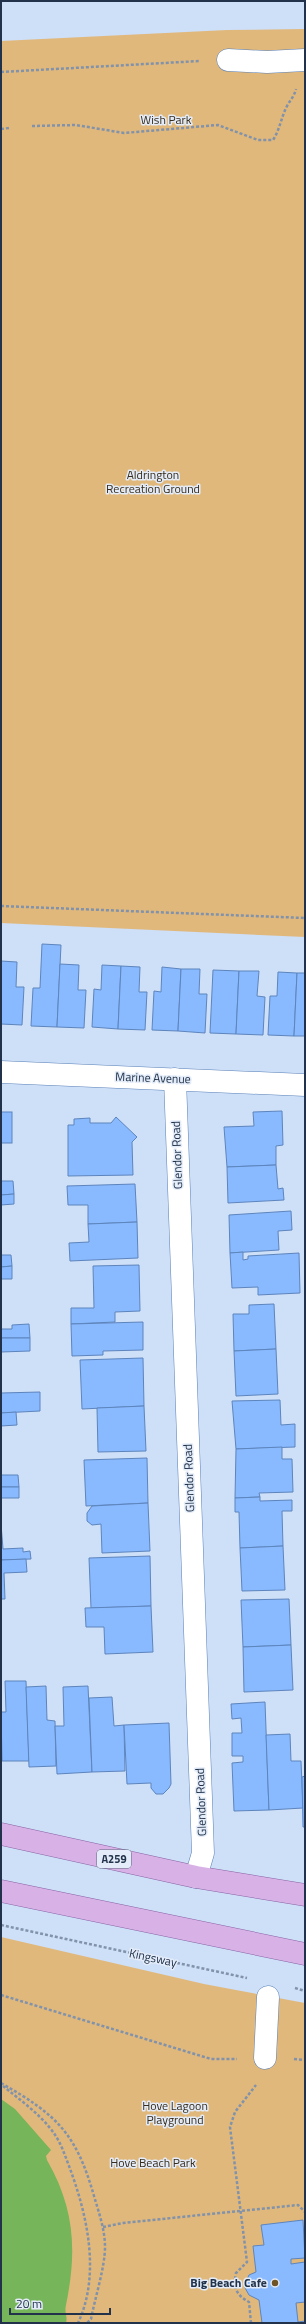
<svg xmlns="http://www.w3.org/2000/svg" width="306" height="2324" font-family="'Titillium Web',sans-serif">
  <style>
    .green { fill: #e1b87b }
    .water { fill: #76b55a }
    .building { fill: #89b9fe; stroke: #5d85bd }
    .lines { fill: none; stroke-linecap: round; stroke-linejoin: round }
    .minor-casing { stroke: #5880b7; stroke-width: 23 }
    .major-casing { stroke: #8764a4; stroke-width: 23 }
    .path { stroke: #8192aa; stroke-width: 2.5; stroke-dasharray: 3 2; stroke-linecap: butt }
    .minor { stroke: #fff; stroke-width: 22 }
    .major { stroke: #d8b2e6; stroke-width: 22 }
    .poi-dot { fill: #6f5326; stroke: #e3ecf8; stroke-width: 1.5 }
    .labels { text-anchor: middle; stroke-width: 3; stroke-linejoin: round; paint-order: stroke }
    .shield { fill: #e3ecf8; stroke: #5b6a7e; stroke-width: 1 }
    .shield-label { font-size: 11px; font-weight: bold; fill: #21324a }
    .park-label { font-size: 12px; fill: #372b19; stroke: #e3ecf8 }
    .street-label { font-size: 12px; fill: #21324a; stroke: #e3ecf8 }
    .poi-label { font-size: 12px; font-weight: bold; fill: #21324a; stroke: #e3ecf8; text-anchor: end }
  </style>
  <rect width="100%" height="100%" fill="#cedff8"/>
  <g class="green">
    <polygon points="305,29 305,937 1,923 1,41 227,30"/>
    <polygon points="1,1937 204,1984 305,2003 305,2323 1,2323"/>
  </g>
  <path class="water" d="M1,2099L15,2109L51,2150L46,2156L47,2160C75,2209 77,2251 66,2305C64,2312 68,2317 66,2323H1Z"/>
  <g class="building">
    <polygon points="42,944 61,945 57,1027 31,1026 33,988 40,988"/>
    <polygon points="1,961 17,962 16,987 24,987 22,1025 1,1024"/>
    <polygon points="60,964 79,965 78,990 86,990 84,1028 57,1027"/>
    <polygon points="102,965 121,966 118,1029 92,1027 94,989 101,990"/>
    <polygon points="121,966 140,967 139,992 147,992 145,1030 118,1029"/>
    <polygon points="162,967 181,969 178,1031 152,1030 154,991 161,992"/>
    <polygon points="181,969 200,969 199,994 207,994 205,1033 178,1031"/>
    <polygon points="213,970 239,971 236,1034 210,1033"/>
    <polygon points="239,971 259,971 257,996 265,997 263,1035 236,1034"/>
    <polygon points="278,972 297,973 294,1036 268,1035 270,996 277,996"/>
    <polygon points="297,973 305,973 305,1036 294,1036"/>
    <polygon points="282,1111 283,1145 276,1146 276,1165 227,1167 224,1127 254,1126 253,1112"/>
    <rect x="1" y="1112" width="11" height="31"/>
    <polygon points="116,1117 137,1137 132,1142 133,1175 68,1176 68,1125 74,1125 74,1119 90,1118 90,1123 111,1123"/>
    <polygon points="276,1165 278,1189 283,1188 284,1200 228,1203 227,1167"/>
    <polygon points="1,1181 13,1181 14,1194 1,1195"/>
    <polygon points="135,1184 137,1222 88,1224 88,1205 68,1205 67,1186"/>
    <polygon points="14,1194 14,1204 1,1205 1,1195"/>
    <polygon points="291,1211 292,1230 278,1231 279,1250 230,1253 229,1215"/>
    <polygon points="137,1222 138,1258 70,1261 69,1243 89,1242 88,1224"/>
    <polygon points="243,1252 243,1260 248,1259 248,1256 299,1253 300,1293 258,1295 258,1287 232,1288 230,1253"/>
    <polygon points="1,1255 11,1255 12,1266 1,1267"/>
    <polygon points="139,1265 140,1311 115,1312 115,1322 71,1324 71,1308 94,1308 93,1266"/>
    <polygon points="12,1266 12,1279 1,1279 1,1267"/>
    <polygon points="274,1304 276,1349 234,1351 233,1314 249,1314 249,1305"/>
    <polygon points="143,1322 143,1350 103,1351 103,1355 72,1356 71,1324"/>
    <polygon points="29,1324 30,1338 1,1338 1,1329 12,1329 12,1325"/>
    <polygon points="1,1338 30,1338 30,1351 1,1352"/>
    <polygon points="276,1349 278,1394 236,1396 234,1351"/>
    <polygon points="143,1358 144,1406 82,1409 80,1360"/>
    <polygon points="40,1392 40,1411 1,1413 1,1393"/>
    <polygon points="280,1400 281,1425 295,1424 295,1447 236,1449 232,1401"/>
    <polygon points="144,1406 146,1451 98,1452 97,1408"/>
    <polygon points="16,1412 17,1425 1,1426 1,1413"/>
    <polygon points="282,1447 282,1459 292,1459 293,1492 259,1493 260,1497 235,1498 236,1449"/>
    <polygon points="147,1458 148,1503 86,1506 84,1460"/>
    <polygon points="1,1475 18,1475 19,1487 1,1487"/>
    <polygon points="1,1487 19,1487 19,1498 1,1498 1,1524"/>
    <polygon points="260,1497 260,1501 292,1500 292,1511 282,1511 283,1546 240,1548 239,1512 235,1512 235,1498"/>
    <polygon points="148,1503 150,1551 102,1553 101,1524 92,1525 87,1521 87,1513 92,1506"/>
    <polygon points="1,1524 3,1549 23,1548 23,1552 30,1551 31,1559 1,1560"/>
    <polygon points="283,1546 285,1590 242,1591 240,1548"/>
    <polygon points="150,1556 151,1606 91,1608 89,1558"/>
    <polygon points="26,1559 27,1572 4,1573 5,1599 1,1599 1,1560"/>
    <polygon points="289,1599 291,1645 243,1647 241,1600"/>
    <polygon points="151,1606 153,1652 105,1654 104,1627 86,1627 85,1608"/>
    <polygon points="291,1645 293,1690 244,1692 243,1647"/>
    <polygon points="5,1681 26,1681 29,1761 2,1761 1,1712 6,1712"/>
    <polygon points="46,1686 47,1720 55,1721 56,1766 29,1767 26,1687"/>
    <polygon points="88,1686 92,1772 57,1774 55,1726 64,1726 63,1687"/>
    <polygon points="112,1697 114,1726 124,1725 125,1771 92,1772 89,1698"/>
    <polygon points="265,1702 269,1810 234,1811 232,1763 243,1762 243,1756 232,1756 232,1733 242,1733 241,1718 232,1719 231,1704"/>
    <polygon points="169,1723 171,1784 169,1788 163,1794 156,1794 151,1788 151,1783 127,1784 124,1725"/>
    <polygon points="290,1734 291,1761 301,1761 303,1808 269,1810 266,1735"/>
    <polygon points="305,1776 305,1827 303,1827 302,1777"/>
    <polygon points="303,2220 305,2258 291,2259 291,2264 305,2262 305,2302 296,2303 298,2322 305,2321 305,2323 262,2323 259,2300 249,2295 244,2286 249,2275 256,2272 253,2246 264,2245 261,2225"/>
  </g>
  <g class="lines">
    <defs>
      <g id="minor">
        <polyline points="228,60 267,62 305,60"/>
        <polyline points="1,1072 305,1085"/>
        <polyline points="175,1079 203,1853 196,1877"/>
        <polyline points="265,2058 268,1997"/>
      </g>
      <g id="major">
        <polyline points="1,1834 196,1877 305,1895"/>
        <polyline points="1,1891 305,1954"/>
      </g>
    </defs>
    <use href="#minor" class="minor-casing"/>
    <use href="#major" class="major-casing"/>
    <g class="path">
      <polyline points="1,72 200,61"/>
      <path d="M32,126L76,125L124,133L218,125L258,140H273C280,129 281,118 287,106C290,100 294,97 296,89"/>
      <polyline points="1,129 9,128"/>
      <polyline points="1,906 305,918"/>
      <polyline points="1,1925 247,1978"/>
      <polyline points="295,1988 305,1991"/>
      <polyline points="1,1995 211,2059 237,2059"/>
      <polyline points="294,2059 305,2060"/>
      <path d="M1,2083C57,2115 76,2133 94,2196C99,2213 105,2230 105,2247C105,2267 95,2298 91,2319L87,2323"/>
      <path d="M3,2086C19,2099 37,2112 50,2128C60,2140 64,2153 69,2166C87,2214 101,2274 78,2323"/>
      <polyline points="103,2227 123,2223 298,2205 305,2212"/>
      <path d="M251,2323L249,2302C236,2295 233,2287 236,2273L247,2262L230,2127L235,2112L256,2085"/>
    </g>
    <use href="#minor" class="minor"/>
    <use href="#major" class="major"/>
  </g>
  <circle class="poi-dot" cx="275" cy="2283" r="4"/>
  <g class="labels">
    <rect class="shield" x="97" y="1850" width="34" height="18" rx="3"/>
    <g class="shield-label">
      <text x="114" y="1863">A259</text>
    </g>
    <g class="park-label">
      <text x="166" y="124">Wish Park</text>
      <text x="153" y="479">Aldrington<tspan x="153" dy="14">Recreation Ground</tspan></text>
      <text x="175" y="2110">Hove Lagoon<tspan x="175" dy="14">Playground</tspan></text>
      <text x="153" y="2167">Hove Beach Park</text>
    </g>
    <g class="street-label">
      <text transform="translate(153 1078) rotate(2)" y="4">Marine Avenue</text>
      <text transform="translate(177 1155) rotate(-92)" y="4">Glendor Road</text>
      <text transform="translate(189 1478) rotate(-92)" y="4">Glendor Road</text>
      <text transform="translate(201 1802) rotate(-92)" y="4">Glendor Road</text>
      <text transform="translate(153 1958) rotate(12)" y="4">Kingsway</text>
    </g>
    <g class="poi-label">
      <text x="267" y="2287">Big Beach Cafe</text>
    </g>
  </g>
  <rect width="306" height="2324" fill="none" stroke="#21324a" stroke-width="4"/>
  <path d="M10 2308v6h100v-6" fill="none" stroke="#21324a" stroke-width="2"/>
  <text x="16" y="2308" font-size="12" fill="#21324a" stroke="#e3ecf8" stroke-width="3" paint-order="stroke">20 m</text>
</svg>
